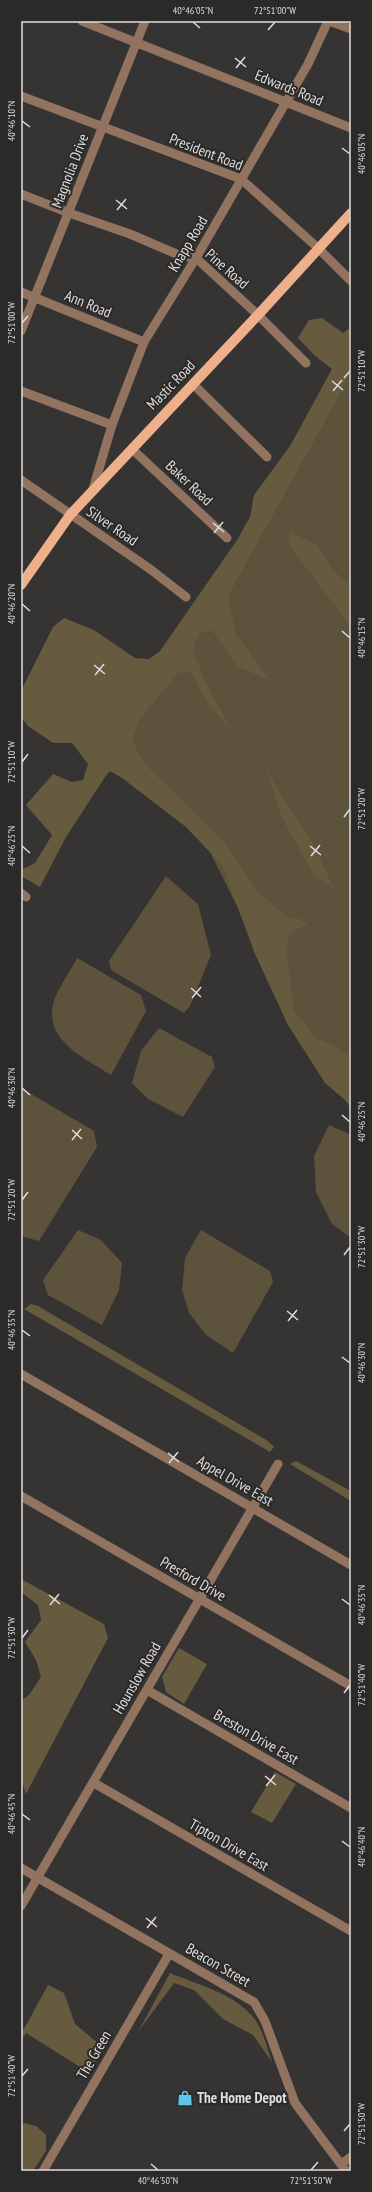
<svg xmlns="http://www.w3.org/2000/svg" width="372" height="2192" font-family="'PT Sans Narrow',sans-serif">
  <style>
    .green { fill: #5d533c }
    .forest { fill: #665a3f }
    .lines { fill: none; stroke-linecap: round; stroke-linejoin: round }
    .minor { stroke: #917360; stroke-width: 9 }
    .major { stroke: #edb08a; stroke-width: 10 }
    .ticks { fill: none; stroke: #dfdddd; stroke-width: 1.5 }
    .labels { text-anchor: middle; stroke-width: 4; stroke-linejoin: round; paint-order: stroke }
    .street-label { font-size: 15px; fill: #dfdddd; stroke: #2c2929 }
    .poi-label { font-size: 15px; font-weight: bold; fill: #dfdddd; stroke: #2c2929; text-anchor: start }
    .neatline { fill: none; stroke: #dfdddd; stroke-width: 1.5 }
    .ticks-label { font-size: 10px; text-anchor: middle; fill: #dfdddd }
  </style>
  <rect width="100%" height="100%" fill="#363333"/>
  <g class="green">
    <polygon points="351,356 351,1108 302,1046 253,938 205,842 115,751"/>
    <polygon points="166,876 198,904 211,955 190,1006 184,1013 111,970 109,961"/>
    <path d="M77,958L141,995L146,1011L111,1075C81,1056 37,1037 57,993C63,981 71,970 77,958Z"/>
    <polygon points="159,1028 212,1057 215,1067 183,1117 148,1099 132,1083 141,1051"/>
    <polygon points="21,1088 94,1131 97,1147 39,1241 21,1236"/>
    <polygon points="329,1125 351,1135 351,1238 332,1224 316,1192 314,1156"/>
    <polygon points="78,1230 101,1240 122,1263 119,1290 102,1325 48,1295 43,1280"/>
    <polygon points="201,1230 270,1271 273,1282 233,1353 206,1335 189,1313 182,1290 185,1258"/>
  </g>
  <g class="forest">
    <polygon points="322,318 343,333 351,327 351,370 335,403 228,596 236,634 270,680 237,667 212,630 199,633 193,651 205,681 231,729 209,706 191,672 178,673 139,720 132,740 143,762 224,842 260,894 287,917 300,919 308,925 290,932 286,949 294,1011 317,1039 334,1046 351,1058 351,1105 325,1083 288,1025 255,954 222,865 186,827 122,778 110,771 105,777 66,837 40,887 21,876 21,870 35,863 52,835 26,805 53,774 72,782 83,780 88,764 72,743 53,743 28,726 21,717 21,691 53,627 64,618 94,630 135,658 149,659 160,651 237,540 250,517 254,495 290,446 332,369 314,355 298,338 309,320"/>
    <polygon points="290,532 317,545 332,569 351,587 351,627 289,545"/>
    <polygon points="266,769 291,811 311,839 334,888 315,877 282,818"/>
    <polygon points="31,1304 38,1306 268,1441 274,1447 270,1452 24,1309"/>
    <polygon points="296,1461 351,1491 351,1501 290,1464"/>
    <polygon points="21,1579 104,1624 108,1638 26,1794 21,1779 21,1701 29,1695 41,1677 36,1660 25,1642 41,1620 38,1605 21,1592"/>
    <polygon points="179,1648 207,1664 184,1704 166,1692 162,1677"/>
    <polygon points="275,1772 296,1784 272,1823 251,1812"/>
    <path d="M170,1973C198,1985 232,1992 253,2017C263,2029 267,2048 272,2062L253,2035L223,2019L194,1990L174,1983L138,2032Z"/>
    <polygon points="48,1985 64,1993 75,2024 99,2044 103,2051 88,2072 26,2033 21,2040 21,2028 24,2029"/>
    <polygon points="24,2123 36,2126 46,2135 46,2151 33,2171 21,2171 21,2127"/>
  </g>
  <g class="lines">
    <g class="minor">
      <polyline points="82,21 351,128"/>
      <polyline points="329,21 351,29"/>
      <polyline points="21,96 241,179 318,248 351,281"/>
      <polyline points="21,194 69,213 130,234 181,256 196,258 258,315 306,363"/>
      <polyline points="21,292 144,342"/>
      <polyline points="21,331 145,21"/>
      <polyline points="193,384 267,457"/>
      <polyline points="21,391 112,425"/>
      <polyline points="132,449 227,538"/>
      <polyline points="21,480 150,569 186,597"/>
      <polyline points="93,489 112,425 144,342 196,258 308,64 328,21"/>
      <polyline points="21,893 26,897"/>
      <polyline points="21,1374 351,1565"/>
      <polyline points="21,1496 351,1686"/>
      <polyline points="147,1690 351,1808"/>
      <polyline points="94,1783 351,1931"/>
      <polyline points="21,1868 254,2002 265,2021 295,2103 346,2171"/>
      <polyline points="21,1906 278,1464"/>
      <polyline points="341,2164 351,2157"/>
      <polyline points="43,2171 169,1954"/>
    </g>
    <polyline class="major" points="21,585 70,515 258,315 351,213"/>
  </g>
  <path class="ticks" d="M193,22L200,28M268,30L275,22M235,58L246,67M236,68L245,57M22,121L30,127M342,148L350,154M116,200L127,209M117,210L126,199M22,323L28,316M344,378L350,371M332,381L343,390M333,391L342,380M213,523L224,532M214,533L223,522M22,604L30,611M342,631L350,638M94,665L105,674M95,675L104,664M22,762L28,754M344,817L350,809M22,846L30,853M310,846L321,855M311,856L320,845M191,988L201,997M192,998L201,987M22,1088L30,1095M342,1115L350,1122M72,1130L82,1139M72,1140L81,1129M22,1200L28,1192M344,1255L350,1247M287,1311L298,1320M288,1321L297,1310M22,1330L30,1336M342,1357L350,1363M168,1453L179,1462M169,1463L178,1452M49,1595L60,1604M342,1599L350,1605M50,1605L59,1594M22,1638L28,1630M344,1693L350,1685M265,1776L276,1785M266,1786L275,1775M22,1814L30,1820M342,1841L350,1847M146,1918L157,1927M147,1928L156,1917M22,2076L28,2069M344,2131L350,2124M151,2164L158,2170M311,2170L318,2162"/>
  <defs>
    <symbol id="shop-bare" viewBox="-9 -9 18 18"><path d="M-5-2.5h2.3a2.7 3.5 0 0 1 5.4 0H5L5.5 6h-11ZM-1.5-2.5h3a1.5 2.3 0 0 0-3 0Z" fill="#5cc7e8" stroke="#2c2929" stroke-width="2.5" paint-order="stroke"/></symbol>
  </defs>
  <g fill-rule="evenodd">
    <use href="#shop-bare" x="174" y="2087" width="22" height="22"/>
  </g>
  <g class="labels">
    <g class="street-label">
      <text transform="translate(289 88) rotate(22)" y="5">Edwards Road</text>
      <text transform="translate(206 152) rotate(21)" y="5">President Road</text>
      <text transform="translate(70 171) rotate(-69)" y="5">Magnolia Drive</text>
      <text transform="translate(188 244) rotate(-59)" y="5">Knapp Road</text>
      <text transform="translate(227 269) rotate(41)" y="5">Pine Road</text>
      <text transform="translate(88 304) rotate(22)" y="5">Ann Road</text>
      <text transform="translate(171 385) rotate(-46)" y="5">Mastic Road</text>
      <text transform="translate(189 483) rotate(43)" y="5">Baker Road</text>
      <text transform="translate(112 526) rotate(34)" y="5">Silver Road</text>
      <text transform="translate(235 1481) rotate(30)" y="5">Appel Drive East</text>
      <text transform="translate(193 1579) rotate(30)" y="5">Presford Drive</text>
      <text transform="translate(137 1678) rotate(-60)" y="5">Hounslow Road</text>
      <text transform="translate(256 1737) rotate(30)" y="5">Breston Drive East</text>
      <text transform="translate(229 1845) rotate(30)" y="5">Tipton Drive East</text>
      <text transform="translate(218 1965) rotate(30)" y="5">Beacon Street</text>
      <text transform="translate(94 2055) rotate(-60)" y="5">The Green</text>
    </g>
    <g class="poi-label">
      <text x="197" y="2103">The Home Depot</text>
    </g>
  </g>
  <rect width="372" height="2192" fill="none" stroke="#2c2929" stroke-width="44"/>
  <rect x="22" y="22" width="328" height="2148" class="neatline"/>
  <g class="ticks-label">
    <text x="193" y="14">40°46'05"N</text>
    <text x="275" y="14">72°51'00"W</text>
    <text transform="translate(11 121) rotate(-90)" y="4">40°46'10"N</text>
    <text transform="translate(361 154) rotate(-90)" y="4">40°46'05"N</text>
    <text transform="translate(11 323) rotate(-90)" y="4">72°51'00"W</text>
    <text transform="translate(361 371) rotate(-90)" y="4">72°51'10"W</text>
    <text transform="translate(11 604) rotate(-90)" y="4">40°46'20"N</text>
    <text transform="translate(361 638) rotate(-90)" y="4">40°46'15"N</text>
    <text transform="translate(11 762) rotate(-90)" y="4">72°51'10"W</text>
    <text transform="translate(361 809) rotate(-90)" y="4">72°51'20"W</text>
    <text transform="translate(11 846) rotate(-90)" y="4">40°46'25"N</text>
    <text transform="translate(11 1088) rotate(-90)" y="4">40°46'30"N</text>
    <text transform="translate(361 1122) rotate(-90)" y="4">40°46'25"N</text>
    <text transform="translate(11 1200) rotate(-90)" y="4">72°51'20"W</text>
    <text transform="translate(361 1247) rotate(-90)" y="4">72°51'30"W</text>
    <text transform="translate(11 1330) rotate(-90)" y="4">40°46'35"N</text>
    <text transform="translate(361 1363) rotate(-90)" y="4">40°46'30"N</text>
    <text transform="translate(361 1605) rotate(-90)" y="4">40°46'35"N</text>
    <text transform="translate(11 1638) rotate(-90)" y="4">72°51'30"W</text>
    <text transform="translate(361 1685) rotate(-90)" y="4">72°51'40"W</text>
    <text transform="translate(11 1814) rotate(-90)" y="4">40°46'45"N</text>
    <text transform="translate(361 1847) rotate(-90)" y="4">40°46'40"N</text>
    <text transform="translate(11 2076) rotate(-90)" y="4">72°51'40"W</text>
    <text transform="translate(361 2124) rotate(-90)" y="4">72°51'50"W</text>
    <text x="158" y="2184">40°46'50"N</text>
    <text x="311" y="2184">72°51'50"W</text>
  </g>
</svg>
